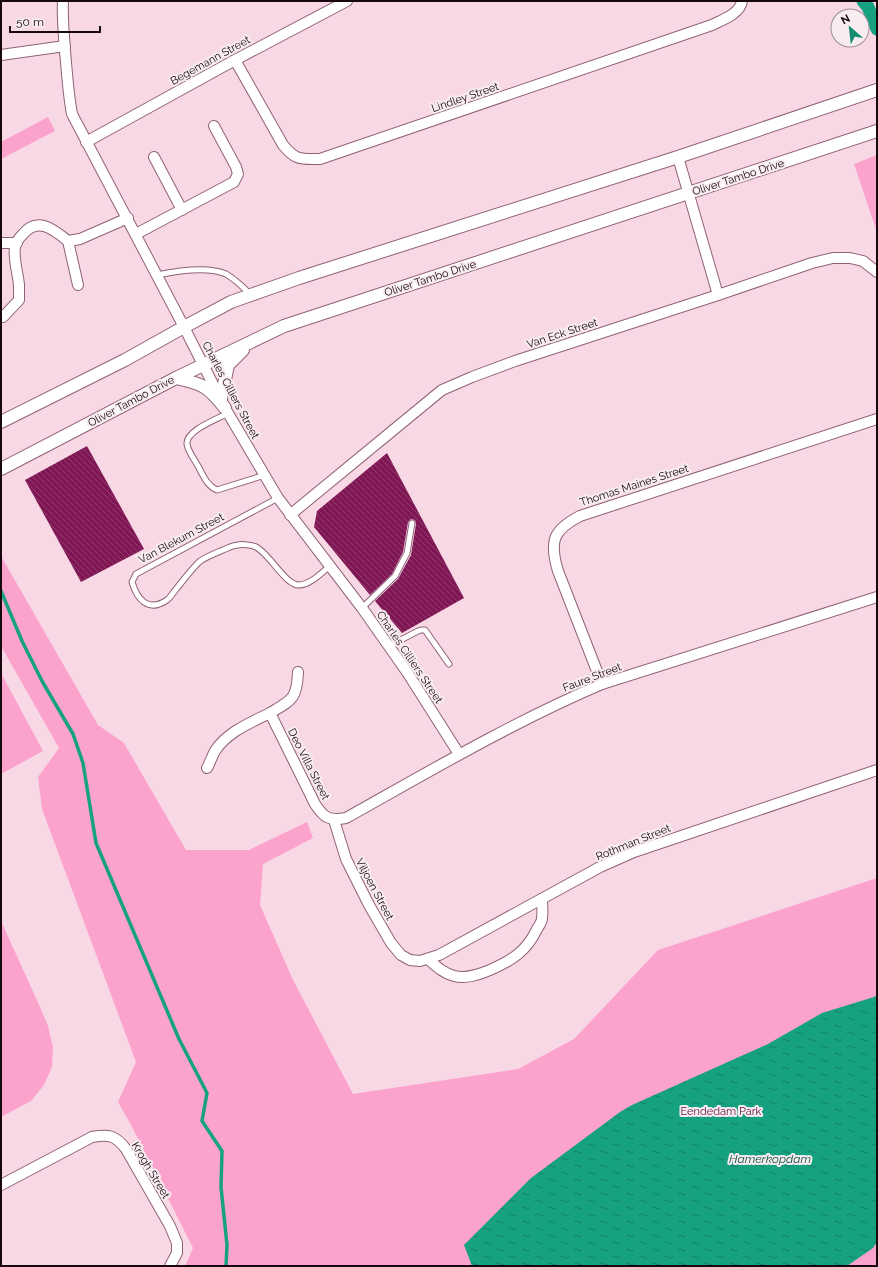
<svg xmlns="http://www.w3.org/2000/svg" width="878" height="1267" font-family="Raleway,sans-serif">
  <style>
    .green { fill: #fba3cc }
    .water { fill: url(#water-ripples) }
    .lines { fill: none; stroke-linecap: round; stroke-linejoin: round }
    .stream { stroke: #16a180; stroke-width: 3.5 }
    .canal { stroke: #16a180; stroke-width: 13 }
    .building { fill: url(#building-back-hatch) }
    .service-casing { stroke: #906176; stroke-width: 7 }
    .minor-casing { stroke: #906176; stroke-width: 12 }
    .tertiary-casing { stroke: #906176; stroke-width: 14 }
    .service { stroke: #fff; stroke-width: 5 }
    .minor { stroke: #fff; stroke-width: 10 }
    .tertiary { stroke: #fff; stroke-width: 12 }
    .labels { text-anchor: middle; stroke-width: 4; stroke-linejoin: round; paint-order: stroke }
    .street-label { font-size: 11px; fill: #18070f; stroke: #f8ecf1 }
    .park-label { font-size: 11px; fill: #5b153c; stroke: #f8ecf1 }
    .water-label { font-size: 12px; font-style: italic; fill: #0a513f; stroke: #f8ecf1 }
  </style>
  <defs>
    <pattern id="water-ripples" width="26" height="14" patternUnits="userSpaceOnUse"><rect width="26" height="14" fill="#16a180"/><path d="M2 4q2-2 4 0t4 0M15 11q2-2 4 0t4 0" fill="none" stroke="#138167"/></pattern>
    <pattern id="building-back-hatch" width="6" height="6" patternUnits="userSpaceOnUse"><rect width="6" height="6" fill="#801654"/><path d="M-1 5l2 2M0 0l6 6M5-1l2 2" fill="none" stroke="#8e3e6d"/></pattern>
  </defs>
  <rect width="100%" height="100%" fill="#f9d8e6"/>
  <g class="green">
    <polygon points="48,117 55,131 1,159 1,142"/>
    <polygon points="877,155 877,232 854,164"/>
    <polygon points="1,556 98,725 124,743 186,850 249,850 307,822 313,838 263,864 260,905 293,980 353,1094 518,1069 574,1039 658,950 877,878 877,1266 185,1266 193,1248 131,1125 118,1102 136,1062 42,809 38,777 59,748 1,646"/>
    <polygon points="1,673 43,751 1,774"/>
    <polygon points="1,921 40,1007 48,1026 53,1047 52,1067 44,1085 31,1101 1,1117"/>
  </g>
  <polygon class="water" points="877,995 877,1242 873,1248 847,1266 472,1266 464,1245 531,1178 620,1112 632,1105 768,1044 822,1013 874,997"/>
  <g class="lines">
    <polyline class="stream" points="1,591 22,641 42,681 73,734 83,763 96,843 179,1039 207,1093 202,1121 222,1151 221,1187 227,1245 226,1266"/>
    <polyline class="canal" points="863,1 868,7 877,29"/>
  </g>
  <g class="building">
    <polygon points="87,446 144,549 81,582 25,480"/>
    <polygon points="387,453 464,598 402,633 375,601 398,579 411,555 416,524 415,520 411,519 408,522 403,552 392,574 370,595 314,527 317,511"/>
  </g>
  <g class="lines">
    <defs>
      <g id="service">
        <path d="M157,275C176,271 208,266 226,274C235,279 243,287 250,294"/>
        <path d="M228,413C218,419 186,430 187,444C188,452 195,460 198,466C203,475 207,486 217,490L265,475"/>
        <path d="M278,498L136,574L132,582C137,599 148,613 167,600C171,597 174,591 177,588C184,579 191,570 199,562C205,557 216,553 223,550C228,548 233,545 238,545C242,544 252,545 256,547C269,553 285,585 299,585C310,585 321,573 330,566"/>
        <polyline points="362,608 395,576 407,553 412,523"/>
        <polyline points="389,646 418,631 421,630 425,630 449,664"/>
      </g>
      <g id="minor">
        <path d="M63,1C62,18 64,35 65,51C67,72 68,93 72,114L184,327L225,408L278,498L362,608L407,672L459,754"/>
        <polyline points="1,55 65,46"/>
        <path d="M235,60L283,145C296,161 301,159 320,159L712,25C722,20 740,14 742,1"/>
        <polyline points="86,142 235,60 347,1"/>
        <polyline points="154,157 182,210"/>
        <polyline points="678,157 718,295"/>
        <polyline points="136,234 234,182 238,174 236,167 214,126"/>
        <polyline points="68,241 78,285"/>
        <polyline points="1,243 17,243"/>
        <path d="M3,317L19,300C19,295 19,290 19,285C18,273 13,259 15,247C16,242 20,237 23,234C38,216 54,230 68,241L80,239L128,218"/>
        <polyline points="290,515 442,390 472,377 515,361 718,295 812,263 833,258 850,258 863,261 877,272"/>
        <path d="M298,672C297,699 292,700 270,713L315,804C324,818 329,821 346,818C430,771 513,722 602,684L877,597"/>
        <path d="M602,684L558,571C549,541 553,530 580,516L877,419"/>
        <path d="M207,768C210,763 212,756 215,751C227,732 250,723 270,713"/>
        <polyline points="334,820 346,859 369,905 391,943 401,955 410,960 420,961 439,955 600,867 634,852 877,770"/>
        <path d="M428,959C436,966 443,973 454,976C466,979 478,975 490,970C511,961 527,951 537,929C539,926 542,922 542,918C543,912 542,905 542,899"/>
        <path d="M1,1185L92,1137C109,1134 115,1135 126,1149L170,1226L177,1243V1253L170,1266"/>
      </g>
      <g id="tertiary">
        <path d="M176,378C203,384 208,386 225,408"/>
        <polyline points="221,399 228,365 243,350"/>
        <polyline points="1,422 125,360 184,327 231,302 299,278 678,157 877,90"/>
        <polyline points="1,469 176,378 284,326 877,131"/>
      </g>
    </defs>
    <use href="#service" class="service-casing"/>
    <use href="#minor" class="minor-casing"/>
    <use href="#tertiary" class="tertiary-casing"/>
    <use href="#service" class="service"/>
    <use href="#minor" class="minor"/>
    <use href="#tertiary" class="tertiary"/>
  </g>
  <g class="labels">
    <g class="street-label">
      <text transform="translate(210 60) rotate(-29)" y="4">Begemann Street</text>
      <text transform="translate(465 97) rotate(-19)" y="4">Lindley Street</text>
      <text transform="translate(738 177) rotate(-18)" y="4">Oliver Tambo Drive</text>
      <text transform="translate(430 278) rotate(-18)" y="4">Oliver Tambo Drive</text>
      <text transform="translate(562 333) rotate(-18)" y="4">Van Eck Street</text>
      <text transform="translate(231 390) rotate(62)" y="4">Charles Cilliers Street</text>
      <text transform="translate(131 401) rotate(-28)" y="4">Oliver Tambo Drive</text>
      <text transform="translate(634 485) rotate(-18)" y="4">Thomas Maines Street</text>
      <text transform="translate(181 538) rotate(-28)" y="4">Van Blekum Street</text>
      <text transform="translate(410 657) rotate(56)" y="4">Charles Cilliers Street</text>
      <text transform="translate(592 677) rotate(-21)" y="4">Faure Street</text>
      <text transform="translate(309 764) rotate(63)" y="4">Deo Villa Street</text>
      <text transform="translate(633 842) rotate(-22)" y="4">Rothman Street</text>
      <text transform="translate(375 889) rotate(62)" y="4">Viljoen Street</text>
      <text transform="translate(151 1170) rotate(59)" y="4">Krogh Street</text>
    </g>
    <g class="park-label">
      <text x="721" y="1115">Eendedam Park</text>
    </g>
    <g class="water-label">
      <text x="770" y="1163">Hamerkopdam</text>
    </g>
  </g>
  <rect width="878" height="1267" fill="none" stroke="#18070f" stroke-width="4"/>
  <g transform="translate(850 28) rotate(332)"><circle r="19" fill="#f8ecf1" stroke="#9e9097"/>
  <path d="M0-3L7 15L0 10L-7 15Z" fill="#158c6f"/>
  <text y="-6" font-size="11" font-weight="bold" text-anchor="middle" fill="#18070f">N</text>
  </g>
  <path d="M10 26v6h90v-6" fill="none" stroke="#18070f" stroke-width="2"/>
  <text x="16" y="26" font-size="12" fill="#18070f" stroke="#f8ecf1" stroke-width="3" paint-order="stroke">50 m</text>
</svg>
